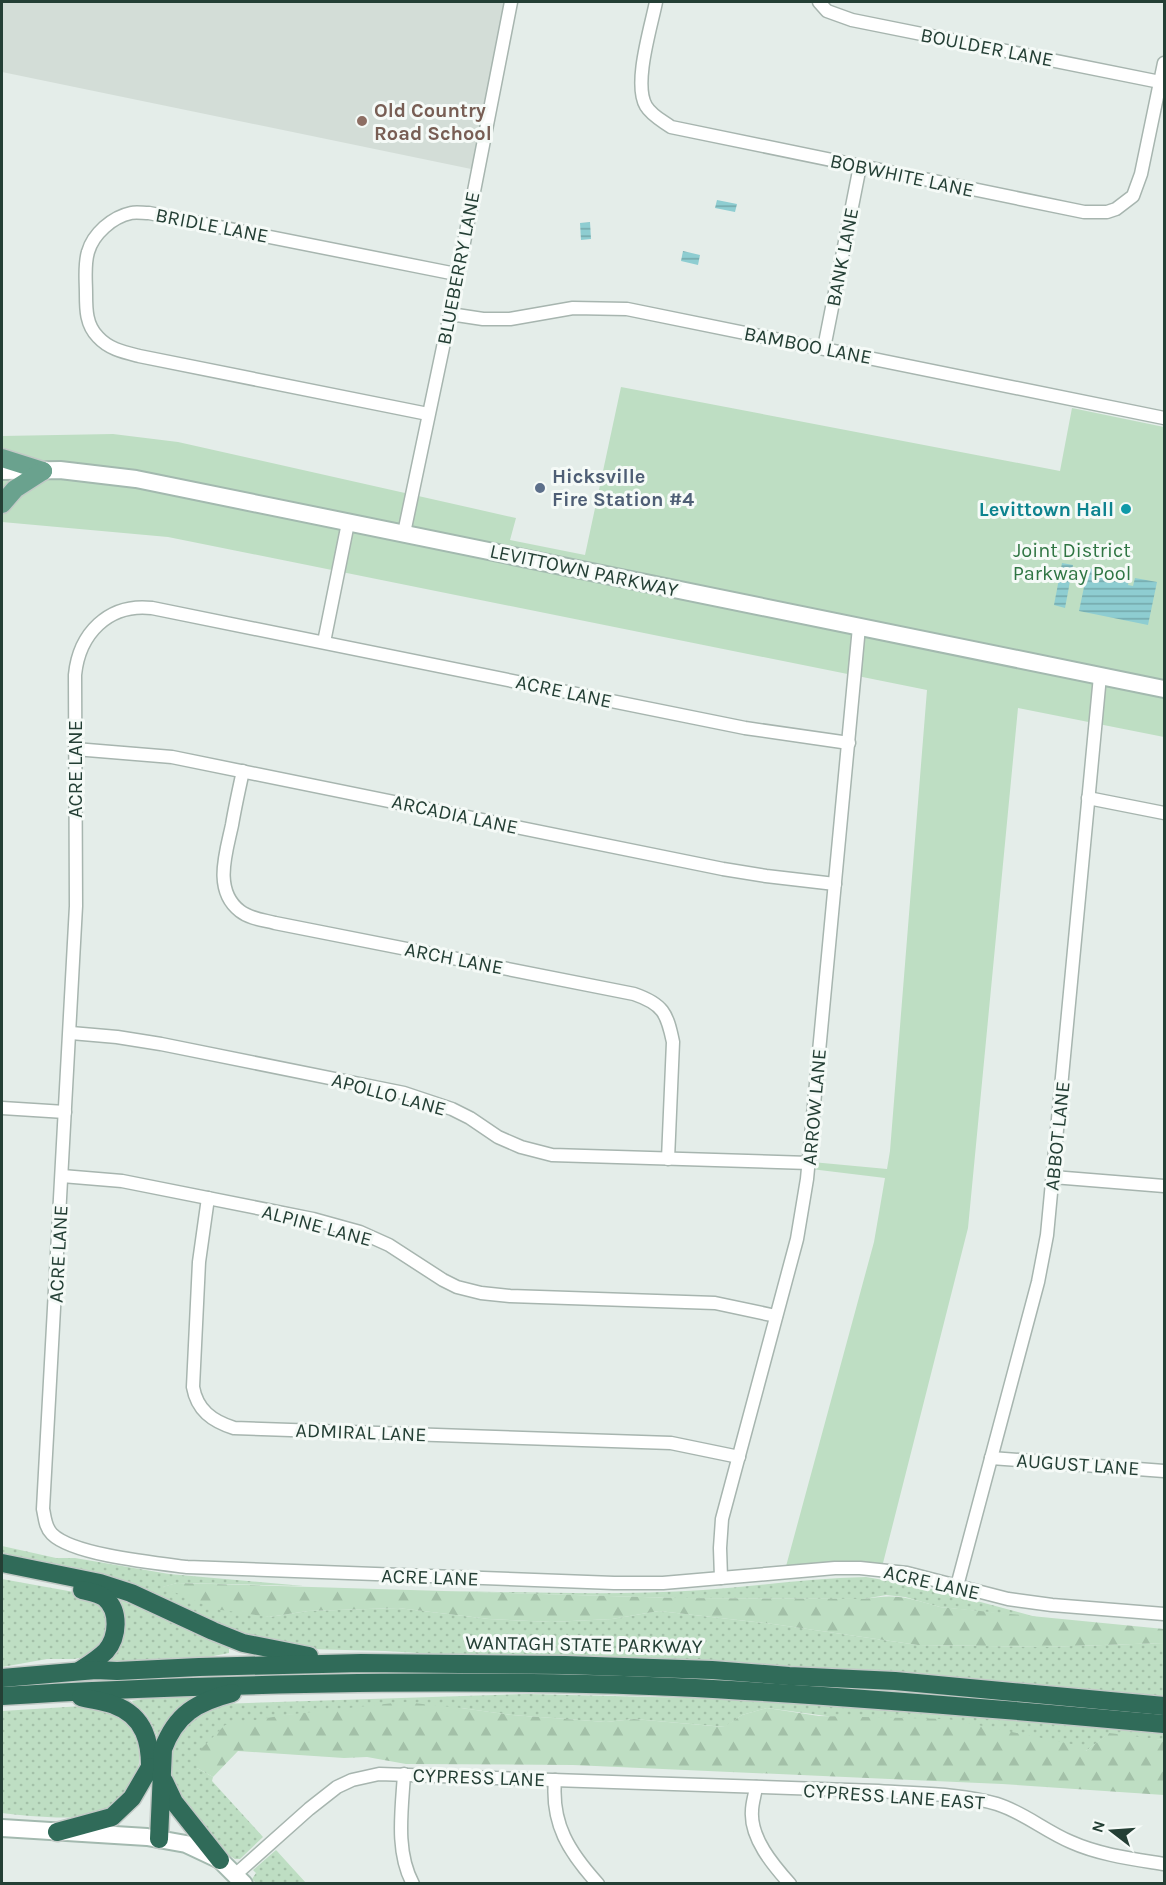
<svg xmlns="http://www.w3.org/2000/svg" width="1166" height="1885" font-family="Karla,sans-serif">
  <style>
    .built { fill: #d3ddd7 }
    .grass { fill: url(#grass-dots) }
    .forest { fill: url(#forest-firs) }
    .park { fill: #bedec3 }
    .water { fill: url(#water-rules) }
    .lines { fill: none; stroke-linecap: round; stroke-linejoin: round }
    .street-casing { stroke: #a7b5af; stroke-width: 15 }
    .secondary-casing { stroke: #a3b9af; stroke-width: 20 }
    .primary-casing { stroke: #c2c9c6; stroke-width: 21 }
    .highway-casing { stroke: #c2c9c6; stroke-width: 21 }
    .street { stroke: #fff; stroke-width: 12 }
    .secondary { stroke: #fff; stroke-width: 16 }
    .primary { stroke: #6aa28e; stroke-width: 18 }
    .highway { stroke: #306b59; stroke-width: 18 }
    .education-dot { fill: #8d6e63; stroke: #f5faf7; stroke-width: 2 }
    .service-dot { fill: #5c6f8a; stroke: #f5faf7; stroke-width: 2 }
    .culture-dot { fill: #0f9aa8; stroke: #f5faf7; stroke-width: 2 }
    .labels { text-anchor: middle; stroke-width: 6; stroke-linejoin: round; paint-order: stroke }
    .street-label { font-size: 20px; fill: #243f35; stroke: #f5faf7 }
    .education-label { font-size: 20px; font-weight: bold; fill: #785e54; stroke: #f5faf7; text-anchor: start }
    .service-label { font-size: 20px; font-weight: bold; fill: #4e5e75; stroke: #f5faf7; text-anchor: start }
    .culture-label { font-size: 20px; font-weight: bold; fill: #0d838f; stroke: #f5faf7; text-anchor: end }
    .park-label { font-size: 20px; fill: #2f7543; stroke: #f5faf7 }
  </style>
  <defs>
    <pattern id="grass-dots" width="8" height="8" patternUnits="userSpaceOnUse" patternTransform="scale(1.5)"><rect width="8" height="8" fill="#bedec3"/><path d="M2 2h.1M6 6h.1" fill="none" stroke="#a3c0a8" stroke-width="1.8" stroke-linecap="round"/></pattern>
    <pattern id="forest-firs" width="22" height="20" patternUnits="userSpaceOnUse" patternTransform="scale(1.5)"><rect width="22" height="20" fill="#bedec3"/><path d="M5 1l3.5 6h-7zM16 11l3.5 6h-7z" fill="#a3c0a8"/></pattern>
    <pattern id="water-rules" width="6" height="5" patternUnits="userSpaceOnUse" patternTransform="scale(1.5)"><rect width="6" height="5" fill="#8ecdd1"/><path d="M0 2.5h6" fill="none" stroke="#74a8aa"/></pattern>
  </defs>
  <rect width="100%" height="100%" fill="#e4ede9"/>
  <polygon class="built" points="2,2 510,2 476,170 2,72"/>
  <g class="grass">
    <polygon points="2,1546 56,1558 75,1558 169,1574 304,1586 177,1583 163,1587 269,1617 308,1611 398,1608 489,1619 552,1622 612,1619 659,1611 773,1624 918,1645 1043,1647 1164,1643 1164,1698 385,1651 305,1649 279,1646 2,1557"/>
    <path d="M866,1577L924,1587L1040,1618L940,1607L905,1597L886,1595L864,1599L676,1598L443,1591C529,1592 616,1596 703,1590C758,1586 812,1578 866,1577Z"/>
    <polygon points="2,1579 85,1594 102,1604 109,1622 105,1641 90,1656 74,1659 47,1659 2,1667"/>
    <polygon points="116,1595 224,1645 229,1648 229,1653 203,1658 98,1664 114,1599"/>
    <polygon points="527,1694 737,1699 914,1711 1164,1734 1164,1740 1107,1735 1086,1751 767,1708 742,1715 725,1727 634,1719 606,1722 512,1715 461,1708 285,1715 197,1768 213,1777 212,1781 263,1837 240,1859 235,1859 230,1856 177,1795 170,1770 170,1748 192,1716 219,1704"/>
    <path d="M164,1695H210L158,1738C154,1729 150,1718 143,1711C139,1707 135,1706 132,1701Z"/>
    <path d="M83,1706C96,1708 107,1710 118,1717C152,1740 142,1790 110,1810C89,1823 28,1816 2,1813V1711Z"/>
    <polygon points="276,1850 306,1883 256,1883 252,1879 256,1873 253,1870"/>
  </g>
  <g class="forest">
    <path d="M177,1583L676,1598L864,1599C897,1593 909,1598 940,1607L1164,1629V1643L1043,1647L918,1645L773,1624L659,1611L612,1619L552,1622L489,1619L398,1608L308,1611L269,1617L215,1609L162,1587Z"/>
    <polygon points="403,1702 461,1708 512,1715 606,1722 634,1719 724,1727 742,1715 767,1708 819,1716 948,1719 1076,1745 1086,1751 1109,1733 1164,1740 1164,1795 1002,1784 573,1765 406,1764 367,1757 344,1758 238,1751 213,1777 197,1768 197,1757 202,1748 225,1725 285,1715"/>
  </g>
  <polygon class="park" points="621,387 1060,471 1072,408 1164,427 1164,737 1018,708 968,1228 882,1567 785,1570 874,1242 885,1178 811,1169 812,1162 887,1169 890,1151 927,690 168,537 2,522 2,436 113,434 178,442 516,518 510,540 585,555"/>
  <g class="water">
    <polygon points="717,200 737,204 735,212 715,208"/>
    <polygon points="590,222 591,239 581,240 580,223"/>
    <polygon points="683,251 700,255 698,265 681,261"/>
    <polygon points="1062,563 1073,565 1065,608 1054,605"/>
    <polygon points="1088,568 1130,576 1128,585 1133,586 1135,578 1157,582 1148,625 1079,611"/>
  </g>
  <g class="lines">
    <defs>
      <g id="street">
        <path d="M656,2C651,27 633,84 646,106C652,116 663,121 671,127L1084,212H1107L1116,209L1133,196L1141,174L1164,63"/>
        <polyline points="819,2 827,11 852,20 1160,82"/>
        <polyline points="450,314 483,319 510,319 573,308 627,309 1164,418"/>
        <polyline points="824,348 860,166"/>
        <path d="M428,414L139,356C123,352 109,349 98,337C86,325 86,309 86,294C86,280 84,265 88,252C93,234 112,217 131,213C136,212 143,213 149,213L456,274"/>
        <polyline points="404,533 450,314 511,2"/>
        <polyline points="324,642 348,523"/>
        <path d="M849,743L745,728L152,608C108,603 79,634 75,675L76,906L43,1509C45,1518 45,1527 52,1534C73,1555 155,1563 187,1567L614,1583H663L835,1568H860L907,1573L1008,1599L1052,1605L1164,1614"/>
        <polyline points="75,749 172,757 723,869 766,876 835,884"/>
        <path d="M243,771C239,789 235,807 232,825C226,853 213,890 240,911C250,919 264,920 275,923L634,994C663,1004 667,1013 673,1042L668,1159"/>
        <polyline points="1088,798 1164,813"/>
        <polyline points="71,1033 117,1037 161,1044 404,1093 452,1109 470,1118 498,1137 521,1147 552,1155 809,1163"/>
        <polyline points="2,1108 65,1112"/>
        <polyline points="62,1176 122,1181 313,1219 360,1232 389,1245 443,1280 457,1287 481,1293 510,1296 715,1303 776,1316"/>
        <polyline points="1053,1177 1164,1186"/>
        <path d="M208,1198L199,1262L193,1387C197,1410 212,1421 234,1428L671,1443L739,1457"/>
        <polyline points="991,1458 1164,1471"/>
        <polyline points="721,1578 720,1548 722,1519 797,1239 807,1179 859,627"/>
        <polyline points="957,1586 1038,1282 1047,1235 1100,676"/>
        <path d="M404,1774C402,1809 395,1851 413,1884"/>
        <path d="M555,1780C551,1824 569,1852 598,1884"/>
        <path d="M756,1787C755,1795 752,1803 752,1811C750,1838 773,1865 790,1884"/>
        <path d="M236,1874L309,1809L337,1787L352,1780L379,1774L878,1791C917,1794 959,1793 997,1804C1023,1812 1045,1831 1071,1842C1100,1855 1133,1859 1164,1864"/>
      </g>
      <g id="secondary">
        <polyline points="2,471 60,470 136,479 1164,689"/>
        <polyline points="2,1828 147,1837 186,1844 220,1860 244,1884"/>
      </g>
      <g id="primary">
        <polyline points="2,458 43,471"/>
        <polyline points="2,504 15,489 43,471"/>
      </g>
      <g id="highway">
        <polyline points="2,1563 100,1583 131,1593 213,1631 243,1643 309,1656"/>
        <path d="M79,1671C88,1665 98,1659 106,1651C118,1637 120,1611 105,1598C99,1593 90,1592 82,1590"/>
        <polyline points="2,1678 96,1670 117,1671 199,1667 361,1663 565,1665 712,1670 789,1676 895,1681 1164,1706"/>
        <path d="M2,1696C120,1688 239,1685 358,1683C463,1682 569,1682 674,1687C838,1695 1001,1709 1164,1724"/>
        <path d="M81,1697C92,1700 104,1701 114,1705C145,1716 151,1743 150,1772"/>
        <polyline points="164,1781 174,1802 220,1860"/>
        <polyline points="57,1832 112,1817 132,1798 150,1767"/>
        <path d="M159,1839L163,1749C176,1714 197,1702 232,1693"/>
      </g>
    </defs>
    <use href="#street" class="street-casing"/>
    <use href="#secondary" class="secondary-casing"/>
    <use href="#primary" class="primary-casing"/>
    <use href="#highway" class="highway-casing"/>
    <use href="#street" class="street"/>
    <use href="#secondary" class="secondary"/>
    <use href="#primary" class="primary"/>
    <use href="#highway" class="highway"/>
  </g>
  <circle class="education-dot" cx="362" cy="121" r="6"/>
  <circle class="service-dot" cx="540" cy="488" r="6"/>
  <circle class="culture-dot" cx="1126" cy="509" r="6"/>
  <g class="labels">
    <g class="street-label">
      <text transform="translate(987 47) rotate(11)" y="7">BOULDER LANE</text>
      <text transform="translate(902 175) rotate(12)" y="7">BOBWHITE LANE</text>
      <text transform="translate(212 225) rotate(11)" y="7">BRIDLE LANE</text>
      <text transform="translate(842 257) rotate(-79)" y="7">BANK LANE</text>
      <text transform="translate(458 268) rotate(-79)" y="7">BLUEBERRY LANE</text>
      <text transform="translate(808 345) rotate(11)" y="7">BAMBOO LANE</text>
      <text transform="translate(584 570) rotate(12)" y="7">LEVITTOWN PARKWAY</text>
      <text transform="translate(564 691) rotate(12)" y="7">ACRE LANE</text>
      <text transform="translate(75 769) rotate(-90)" y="7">ACRE LANE</text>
      <text transform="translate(455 814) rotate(12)" y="7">ARCADIA LANE</text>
      <text transform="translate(454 958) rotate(11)" y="7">ARCH LANE</text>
      <text transform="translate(389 1094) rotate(15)" y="7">APOLLO LANE</text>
      <text transform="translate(814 1107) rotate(-85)" y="7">ARROW LANE</text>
      <text transform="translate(1057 1136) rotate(-84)" y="7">ABBOT LANE</text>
      <text transform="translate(317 1225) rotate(15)" y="7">ALPINE LANE</text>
      <text transform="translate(58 1254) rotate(-87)" y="7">ACRE LANE</text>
      <text transform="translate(361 1432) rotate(2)" y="7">ADMIRAL LANE</text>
      <text transform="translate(1078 1464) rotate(4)" y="7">AUGUST LANE</text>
      <text transform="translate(430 1577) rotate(2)" y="7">ACRE LANE</text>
      <text transform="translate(932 1582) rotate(13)" y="7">ACRE LANE</text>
      <text transform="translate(584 1644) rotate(1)" y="7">WANTAGH STATE PARKWAY</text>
      <text transform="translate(479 1777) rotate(2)" y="7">CYPRESS LANE</text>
      <text transform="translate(894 1796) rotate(4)" y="7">CYPRESS LANE EAST</text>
    </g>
    <g class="education-label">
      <text x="374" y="117">Old Country<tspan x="374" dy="23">Road School</tspan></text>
    </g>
    <g class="service-label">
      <text x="552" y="483">Hicksville<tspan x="552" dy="23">Fire Station #4</tspan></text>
    </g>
    <g class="culture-label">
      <text x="1114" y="516">Levittown Hall</text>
    </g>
    <g class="park-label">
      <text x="1072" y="557">Joint District<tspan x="1072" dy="23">Parkway Pool</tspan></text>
    </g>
  </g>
  <rect width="1166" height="1885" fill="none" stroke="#243f35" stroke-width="6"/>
  <g transform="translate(1112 1831) rotate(287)" stroke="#f5faf7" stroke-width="4.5" paint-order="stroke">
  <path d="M0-4.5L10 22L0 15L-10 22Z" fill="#243f35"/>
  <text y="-9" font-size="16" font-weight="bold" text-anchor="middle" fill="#243f35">N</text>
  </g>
</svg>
